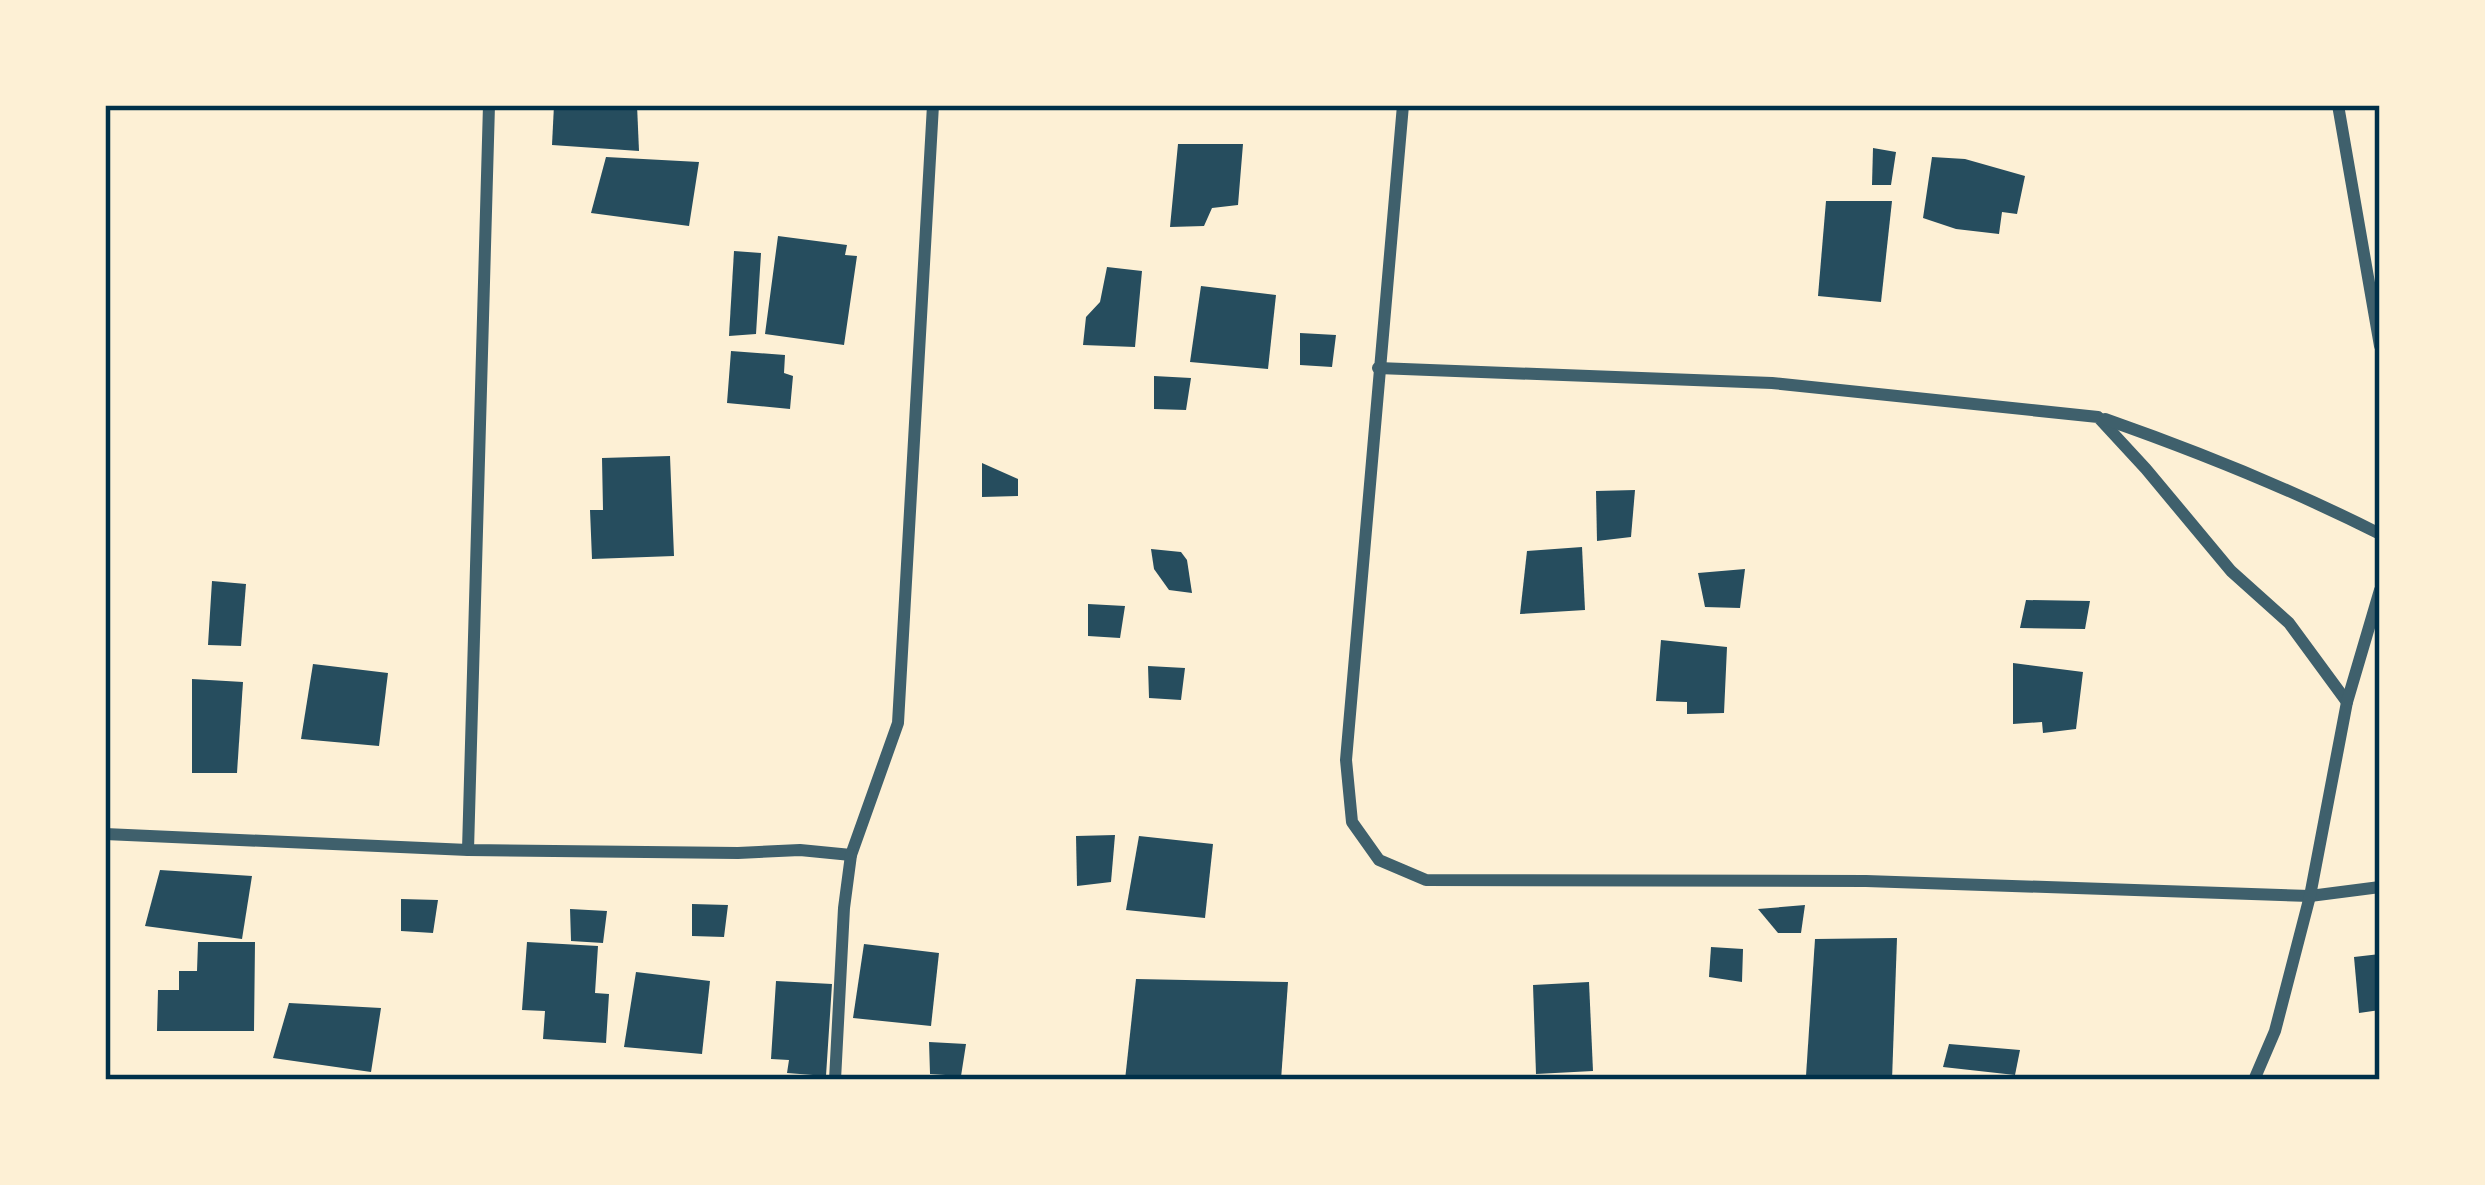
<svg xmlns="http://www.w3.org/2000/svg" width="2485" height="1185" font-family="'IBM Plex Sans',sans-serif">
  <style>
    .building { fill: #264d5e }
    .lines { fill: none; stroke-linecap: round; stroke-linejoin: round }
    .minor { stroke: #3f606c; stroke-width: 12 }
    .neatline { fill: none; stroke: #003049; stroke-width: 4.5 }
  </style>
  <rect width="100%" height="100%" fill="#fdf0d5"/>
  <g class="building">
    <polygon points="554,105 637,105 639,151 552,145"/>
    <polygon points="1178,144 1243,144 1238,205 1212,208 1204,226 1170,227"/>
    <polygon points="1873,148 1896,152 1891,185 1872,185"/>
    <polygon points="606,157 699,162 689,226 591,213"/>
    <polygon points="1932,157 1965,159 2025,176 2017,214 2002,212 1999,234 1956,229 1923,218"/>
    <polygon points="1826,201 1892,201 1881,302 1818,296"/>
    <polygon points="778,236 847,245 845,255 857,256 844,345 765,334"/>
    <polygon points="734,251 761,253 756,334 729,336"/>
    <polygon points="1107,267 1142,271 1135,347 1083,345 1086,317 1100,302"/>
    <polygon points="1201,286 1276,295 1268,369 1190,362"/>
    <polygon points="1300,333 1336,335 1332,367 1300,365"/>
    <polygon points="731,351 785,355 784,373 793,376 790,409 727,403"/>
    <polygon points="1154,376 1191,378 1186,410 1154,409"/>
    <polygon points="670,456 674,556 592,559 590,510 603,510 602,458"/>
    <polygon points="982,463 1018,479 1018,496 982,497"/>
    <polygon points="1635,490 1631,537 1597,541 1596,491"/>
    <polygon points="1582,547 1585,610 1520,614 1527,551"/>
    <polygon points="1151,549 1181,552 1187,560 1192,593 1169,590 1154,569"/>
    <polygon points="1745,569 1740,608 1705,607 1698,573"/>
    <polygon points="212,581 246,584 241,646 208,645"/>
    <polygon points="2026,600 2090,601 2085,629 2020,628"/>
    <polygon points="1088,604 1125,606 1120,638 1088,636"/>
    <polygon points="1661,640 1727,647 1724,713 1687,714 1687,702 1656,701"/>
    <polygon points="2013,663 2083,672 2076,729 2043,733 2042,722 2013,724"/>
    <polygon points="313,664 388,673 379,746 301,739"/>
    <polygon points="1148,666 1185,668 1181,700 1149,698"/>
    <polygon points="192,679 243,682 237,773 192,773"/>
    <polygon points="1115,835 1111,882 1077,886 1076,836"/>
    <polygon points="1139,836 1213,844 1205,918 1126,910"/>
    <polygon points="160,870 252,876 242,939 145,926"/>
    <polygon points="401,899 438,900 433,933 401,931"/>
    <polygon points="692,904 728,905 724,937 692,936"/>
    <polygon points="1805,905 1801,933 1778,933 1758,909"/>
    <polygon points="570,909 607,911 603,943 571,941"/>
    <polygon points="1897,938 1892,1080 1806,1076 1815,939"/>
    <polygon points="198,942 255,942 254,1031 157,1031 158,990 179,990 179,971 197,971"/>
    <polygon points="527,942 598,946 595,993 609,994 606,1043 543,1039 545,1011 522,1010"/>
    <polygon points="864,944 939,953 931,1026 853,1018"/>
    <polygon points="1711,947 1743,949 1742,982 1709,977"/>
    <polygon points="2380,954 2380,1010 2359,1013 2354,957"/>
    <polygon points="636,972 710,981 702,1054 624,1047"/>
    <polygon points="1136,979 1288,982 1281,1080 1125,1080"/>
    <polygon points="776,981 832,984 826,1076 787,1073 789,1060 771,1059"/>
    <polygon points="1589,982 1593,1071 1536,1074 1533,985"/>
    <polygon points="289,1003 381,1008 371,1072 273,1058"/>
    <polygon points="929,1042 966,1044 961,1076 930,1074"/>
    <polygon points="1949,1044 2020,1050 2015,1075 1943,1067"/>
  </g>
  <g class="lines">
    <g class="minor">
      <polyline points="1403,105 1346,760 1352,822 1379,860 1426,880 1866,881 2310,896 2380,887"/>
      <polyline points="2338,105 2380,346"/>
      <polyline points="1378,368 1772,383 2098,417 2146,469 2231,571 2289,623 2347,702"/>
      <path d="M2105,419C2199,452 2291,489 2380,534"/>
      <polyline points="105,834 468,850 738,853 800,850 851,855 898,723 933,105"/>
      <polyline points="468,850 489,105"/>
      <polyline points="835,1080 844,908 851,855"/>
      <polyline points="2254,1080 2275,1031 2310,896 2347,702 2380,590"/>
    </g>
  </g>
  <rect width="2485" height="1185" fill="none" stroke="#fdf0d5" stroke-width="216"/>
  <rect x="108" y="108" width="2269" height="969" class="neatline"/>
</svg>
